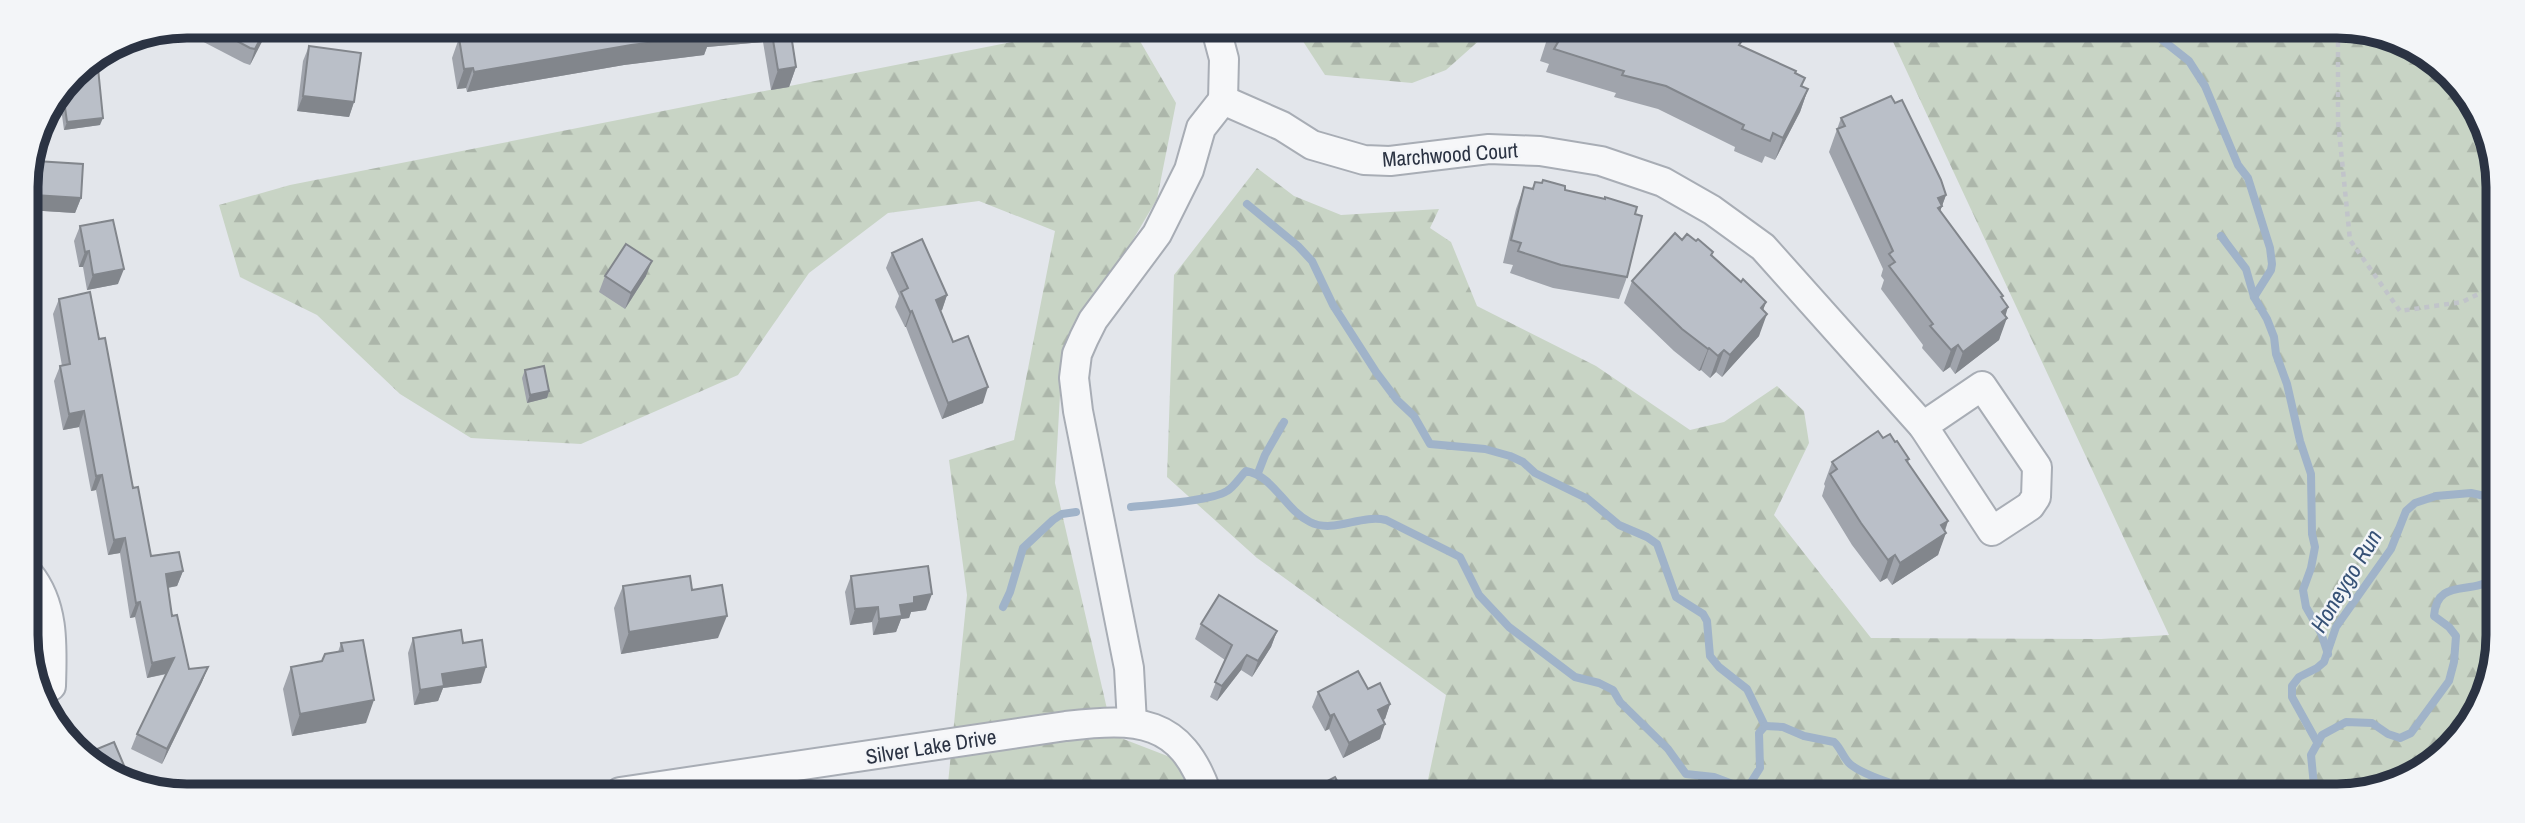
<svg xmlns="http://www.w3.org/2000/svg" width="2525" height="823" font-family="'Archivo Narrow',sans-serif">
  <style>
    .forest { fill: url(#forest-firs) }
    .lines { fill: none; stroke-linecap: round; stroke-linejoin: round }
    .stream { stroke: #a0b3c9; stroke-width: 8 }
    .minor-casing { stroke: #a8adb5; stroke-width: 32 }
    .path { stroke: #c1c4ca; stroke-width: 4.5; stroke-dasharray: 5 5; stroke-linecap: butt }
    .minor { stroke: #f6f7f9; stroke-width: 28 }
    .wall { fill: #a0a4ac }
    .shaded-wall { fill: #82868c }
    .building { fill: #babfc8; stroke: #82868c; stroke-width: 2 }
    .labels { text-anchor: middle; stroke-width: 5; stroke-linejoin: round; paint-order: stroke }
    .street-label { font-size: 21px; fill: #2b3343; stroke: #f3f5f8 }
    .water-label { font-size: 23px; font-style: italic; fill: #365176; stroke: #f3f5f8 }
    .rim { fill: none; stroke: #2b3343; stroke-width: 9 }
  </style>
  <defs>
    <pattern id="forest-firs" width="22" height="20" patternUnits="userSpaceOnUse" patternTransform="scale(1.75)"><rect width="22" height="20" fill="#c8d4c5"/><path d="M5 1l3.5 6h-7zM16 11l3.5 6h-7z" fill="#acb6aa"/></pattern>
  </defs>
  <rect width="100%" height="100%" fill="#e3e6eb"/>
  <g class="forest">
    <polygon points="1077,29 1133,29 1176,103 1157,199 1062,360 1055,483 1113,735 1170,757 1202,794 947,793 967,595 949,460 1014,440 1055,231 979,201 888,213 809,273 738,375 581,444 471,438 400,394 317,315 240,277 219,205 290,185"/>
    <polygon points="1295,29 1491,30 1446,70 1412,83 1325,75"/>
    <polygon points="1888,31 2379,32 2458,81 2496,157 2493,677 2436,763 2347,796 1425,794 1446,695 1257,558 1167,477 1174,275 1257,168 1294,196 1341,215 1439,209 1430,228 1451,242 1477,306 1596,366 1690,430 1724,422 1777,386 1804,411 1809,443 1774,515 1871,638 2101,639 2169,635"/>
  </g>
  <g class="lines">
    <g class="stream">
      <polyline points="2151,31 2189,61 2205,86 2238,165 2248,178 2270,248 2272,264 2271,270 2254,297"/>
      <polyline points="1247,204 1298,246 1312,261 1333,305 1376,372 1397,400 1414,416 1430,444 1485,449 1510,456 1523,462 1535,473 1588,499 1619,525 1647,537 1657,544 1676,597 1703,614 1707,621 1710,656 1719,667 1747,689 1765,726"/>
      <polyline points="2221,236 2246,269 2254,297 2267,319 2274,337 2276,354 2287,384 2300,441 2311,474 2312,534 2315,547 2311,568 2303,590 2306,607 2321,633 2328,654"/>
      <polyline points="1258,473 1265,455 1284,422"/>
      <path d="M1131,507C1151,505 1212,501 1227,491C1234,487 1240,477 1246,471C1274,476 1285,510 1310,522C1334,534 1360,514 1386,520L1460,557L1479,595L1509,627L1575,677L1599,683L1613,690L1620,702L1668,749L1686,774L1714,777L1738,786L1750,784L1760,768L1759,733L1765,726"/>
      <polyline points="1003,607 1010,592 1023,548 1053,520 1062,514 1076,512"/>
      <path d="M1765,726L1783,727L1804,736L1834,742C1841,748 1843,758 1850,764C1865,777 1919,793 1938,795"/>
      <polyline points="2317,742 2292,697 2292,686 2299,677 2317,668 2324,662 2336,627 2391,549 2406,511 2415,503 2436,496 2471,493 2494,498"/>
      <path d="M2315,796L2311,755L2322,735L2346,722L2372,723L2388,734L2400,738L2411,733L2449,681L2454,662L2456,636L2449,627L2434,616C2437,576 2473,597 2494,577"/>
    </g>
    <defs>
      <g id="minor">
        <polyline points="1216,29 1224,59 1223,100"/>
        <polyline points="1223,100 1282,126 1312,145 1364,160 1390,161 1489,149 1540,151 1601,161 1663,182 1712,210 1763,247 1923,426"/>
        <polygon points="1982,386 2037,467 2036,497 2030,506 1992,531 1923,426"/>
        <path d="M29,574C55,606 52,648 51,686"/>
        <polyline points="1132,723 1129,668 1078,411 1074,378 1077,354 1084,338 1093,320 1157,234 1189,170 1201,128 1223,100"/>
        <path d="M620,792L1066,726C1137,718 1181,718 1207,794"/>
      </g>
    </defs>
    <use href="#minor" class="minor-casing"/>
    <polyline class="path" points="2338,32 2338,121 2350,240 2400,311 2462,302 2495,286"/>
    <use href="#minor" class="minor"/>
  </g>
  <g class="wall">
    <polygon points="188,26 269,26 250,65 244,63 194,37 183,27"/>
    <polygon points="501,27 833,28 832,30 792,37 796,67 789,87 771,90 763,42 707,47 704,55 624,65 467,92 466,88 457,89 452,58 459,38 480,35 481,31"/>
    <polygon points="879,28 926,28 881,37"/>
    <polygon points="1550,30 1718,30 1740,45 1805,78 1802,86 1808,89 1800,112 1775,160 1765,156 1762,163 1734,151 1735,147 1658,109 1614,97 1616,93 1546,72 1549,64 1540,61"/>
    <polygon points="309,46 354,102 349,117 297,111 303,61"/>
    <polygon points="74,73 100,125 64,130 60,101 63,93 63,89"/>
    <polygon points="1841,118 1946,195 1940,211 2002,298 2005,316 1999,340 1955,374 1950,367 1943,372 1922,348 1923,345 1881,289 1884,280 1881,276 1883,269 1829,152"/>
    <polygon points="36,161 81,198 75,213 28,210 30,176"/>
    <polygon points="1535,182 1565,190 1635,214 1627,277 1619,299 1553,288 1510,273 1513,265 1503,263 1516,209 1524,187 1532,189"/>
    <polygon points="80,226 118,284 87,290 83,267 79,267 74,241"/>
    <polygon points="1682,240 1696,241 1713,252 1712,255 1741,282 1766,302 1763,310 1759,336 1722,377 1716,372 1710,378 1701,370 1699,371 1674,351 1624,303 1632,281"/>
    <polygon points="892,253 947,295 942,310 940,311 953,342 983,403 942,419 906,327 905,327 895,307 899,296 886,268"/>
    <polygon points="605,276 646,276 625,309 599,292"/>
    <polygon points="59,299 99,339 133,488 151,556 183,571 177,586 168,588 172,616 189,669 208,667 202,682 162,764 131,749 137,734 167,674 147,678 135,617 130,618 120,553 108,555 96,490 91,491 79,427 63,430 54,381 60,366 62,366 53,314"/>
    <polygon points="525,370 549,391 547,398 527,403 522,378"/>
    <polygon points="1883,438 1895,442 1909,459 1908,463 1948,521 1938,555 1892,585 1887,578 1880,582 1852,545 1822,496 1825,486 1824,484 1832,462"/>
    <polygon points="851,576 926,610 911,612 909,618 901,619 896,632 873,635 872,622 850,625 845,592"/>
    <polygon points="623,586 692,590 718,638 621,654 614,608"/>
    <polygon points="1201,624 1277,631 1271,647 1252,677 1241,670 1217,701 1210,697 1225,660 1195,639"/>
    <polygon points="413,638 463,643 481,683 443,688 438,701 414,705 408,653"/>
    <polygon points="341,643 366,723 292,736 283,689 291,667 322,661 338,652"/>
    <polygon points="1368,689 1390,704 1385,719 1383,720 1380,739 1343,758 1329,729 1325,731 1312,707 1318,692"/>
  </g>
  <g class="shaded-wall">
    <polygon points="267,26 269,26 266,34 250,65 255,49"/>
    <polygon points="710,28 768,28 763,42 707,47 704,55 624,65 467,92 474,72 631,45"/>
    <polygon points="786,28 833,28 832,30 782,39"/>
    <polygon points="884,28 926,28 881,37"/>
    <polygon points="796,67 789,87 771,90 778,70"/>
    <polygon points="473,68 466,88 457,89 464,69"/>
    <polygon points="1808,89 1800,112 1775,160 1783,138"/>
    <polygon points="303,96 354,102 349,117 297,111"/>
    <polygon points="103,118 100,125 64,130 67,122"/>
    <polygon points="34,195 81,198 75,213 28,210"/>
    <polygon points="1946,195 1934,228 1938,198"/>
    <polygon points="89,251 83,267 79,267 85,252"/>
    <polygon points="652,261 646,276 625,309 631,293"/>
    <polygon points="124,269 118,284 87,290 93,275"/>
    <polygon points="947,295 942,310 930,316 936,300"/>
    <polygon points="1766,302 1758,324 1767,314 1759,336 1722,377 1730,355"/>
    <polygon points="2008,307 2004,321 2007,318 1999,340 1955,374 1963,352 2002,312"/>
    <polygon points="912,311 906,327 905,327 910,312"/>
    <polygon points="1958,345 1950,367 1943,372 1951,350"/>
    <polygon points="1709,348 1701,370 1699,371 1708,349"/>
    <polygon points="1724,350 1716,372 1710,378 1718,356"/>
    <polygon points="988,387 983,403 942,419 948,403"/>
    <polygon points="549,391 547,398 527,403 530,395"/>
    <polygon points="84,411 79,427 63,430 69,414"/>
    <polygon points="102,475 96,490 91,491 96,476"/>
    <polygon points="1948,521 1943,535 1946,533 1938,555 1892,585 1900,563 1941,525"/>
    <polygon points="125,538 120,553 108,555 114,540"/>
    <polygon points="1895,555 1887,578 1880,582 1888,560"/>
    <polygon points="183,571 177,586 160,589 166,574"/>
    <polygon points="932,594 926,610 911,612 909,618 901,619 896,632 873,635 879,619 900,605 914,597"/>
    <polygon points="140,602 135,617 130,618 136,603"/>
    <polygon points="878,607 872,622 850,625 855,609"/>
    <polygon points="727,616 718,638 621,654 629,632"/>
    <polygon points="1277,631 1271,647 1252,677 1258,661"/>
    <polygon points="1247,655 1241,670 1217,701 1222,686"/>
    <polygon points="174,658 169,673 147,678 152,663"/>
    <polygon points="208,667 202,682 162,764 167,749"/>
    <polygon points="486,667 481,683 443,688 438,701 414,705 420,690 442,674"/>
    <polygon points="374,700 366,723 292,736 300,714"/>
    <polygon points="1390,704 1385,719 1373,725 1378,710"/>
    <polygon points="1334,714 1329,729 1325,731 1330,716"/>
    <polygon points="1385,724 1380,739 1343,758 1349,743"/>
  </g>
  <g class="building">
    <polygon points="209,26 267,26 255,49 250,48"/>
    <polygon points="501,27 710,28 712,35 631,45 474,72 473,68 464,69 459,38 482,34 481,31"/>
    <polygon points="771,28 790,28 796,67 778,70"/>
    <polygon points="1551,30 1718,30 1741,42 1739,45 1796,71 1795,73 1805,78 1801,86 1808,89 1783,138 1773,133 1770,141 1742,129 1744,125 1666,86 1622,75 1624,71 1554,49 1558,42 1548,39"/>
    <polygon points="309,46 361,53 354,102 303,96"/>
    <polygon points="97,58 103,118 67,122 63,93 67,93 66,85 74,73"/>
    <polygon points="1891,96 1895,103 1902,100 1941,180 1946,195 1938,198 1942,206 1938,208 2003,296 2001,297 2008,307 2002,312 2007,318 1963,352 1958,345 1951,350 1930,326 1933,324 1889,266 1895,262 1889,254 1893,251 1837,129 1845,126 1841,118"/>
    <polygon points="36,161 83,164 81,198 34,195"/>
    <polygon points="1543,180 1565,186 1565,190 1605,199 1605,197 1637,207 1635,214 1642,216 1627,277 1561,265 1518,251 1521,243 1511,240 1524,187 1533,189 1535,182 1542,183"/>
    <polygon points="113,220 124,269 93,275 89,251 85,252 80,226"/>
    <polygon points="1675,233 1682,240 1687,234 1696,241 1698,239 1713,252 1711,255 1741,282 1743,279 1766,302 1761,308 1767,314 1730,355 1724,350 1718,356 1709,348 1708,349 1682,329 1632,281"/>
    <polygon points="922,239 947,295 936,300 953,342 968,336 988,387 948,403 912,311 910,312 901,292 908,288 892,253"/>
    <polygon points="626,244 652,261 631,293 605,276"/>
    <polygon points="90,292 99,339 105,338 133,488 138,487 151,556 179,552 183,571 166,574 172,616 177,615 189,669 208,667 167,749 137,734 174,658 152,663 140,602 136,603 125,538 114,540 102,475 96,476 84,411 69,414 60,366 70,364 59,299"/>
    <polygon points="544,366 549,391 530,395 525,370"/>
    <polygon points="1878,431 1883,438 1890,434 1895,442 1897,441 1909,459 1906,460 1948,521 1941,525 1946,533 1900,563 1895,555 1888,560 1861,523 1830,474 1837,469 1832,462"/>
    <polygon points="928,566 932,594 914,597 914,603 900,605 902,616 879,619 878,607 855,609 851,576"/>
    <polygon points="690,576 692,590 722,585 727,616 629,632 623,586"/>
    <polygon points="1219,595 1277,631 1258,661 1247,655 1222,686 1215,682 1232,645 1201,624"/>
    <polygon points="461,630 463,643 482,640 486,667 442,674 444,686 420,690 413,638"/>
    <polygon points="363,640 374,700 300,714 291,667 322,661 325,654 343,651 341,643"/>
    <polygon points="1358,671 1368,689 1380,683 1390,704 1378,710 1385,724 1349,743 1334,714 1330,716 1318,692"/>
    <polygon points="114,742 131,782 85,754"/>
    <polygon points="1335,777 1344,794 1307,794 1306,792"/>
  </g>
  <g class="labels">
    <g class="street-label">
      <text transform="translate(1450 155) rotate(-4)" y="7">Marchwood Court</text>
      <text transform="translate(931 747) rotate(-9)" y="7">Silver Lake Drive</text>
    </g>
    <g class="water-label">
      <text transform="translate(2346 581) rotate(-59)" y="8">Honeygo Run</text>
    </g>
  </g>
  <path d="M0 0H2525V823H0ZM187 38H2337A149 149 0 0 1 2486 187V635A149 149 0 0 1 2337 784H187A149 149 0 0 1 38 635V187A149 149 0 0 1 187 38Z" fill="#f3f5f8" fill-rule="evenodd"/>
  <path class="rim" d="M187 38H2337A149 149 0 0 1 2486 187V635A149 149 0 0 1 2337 784H187A149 149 0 0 1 38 635V187A149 149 0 0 1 187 38Z"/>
</svg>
